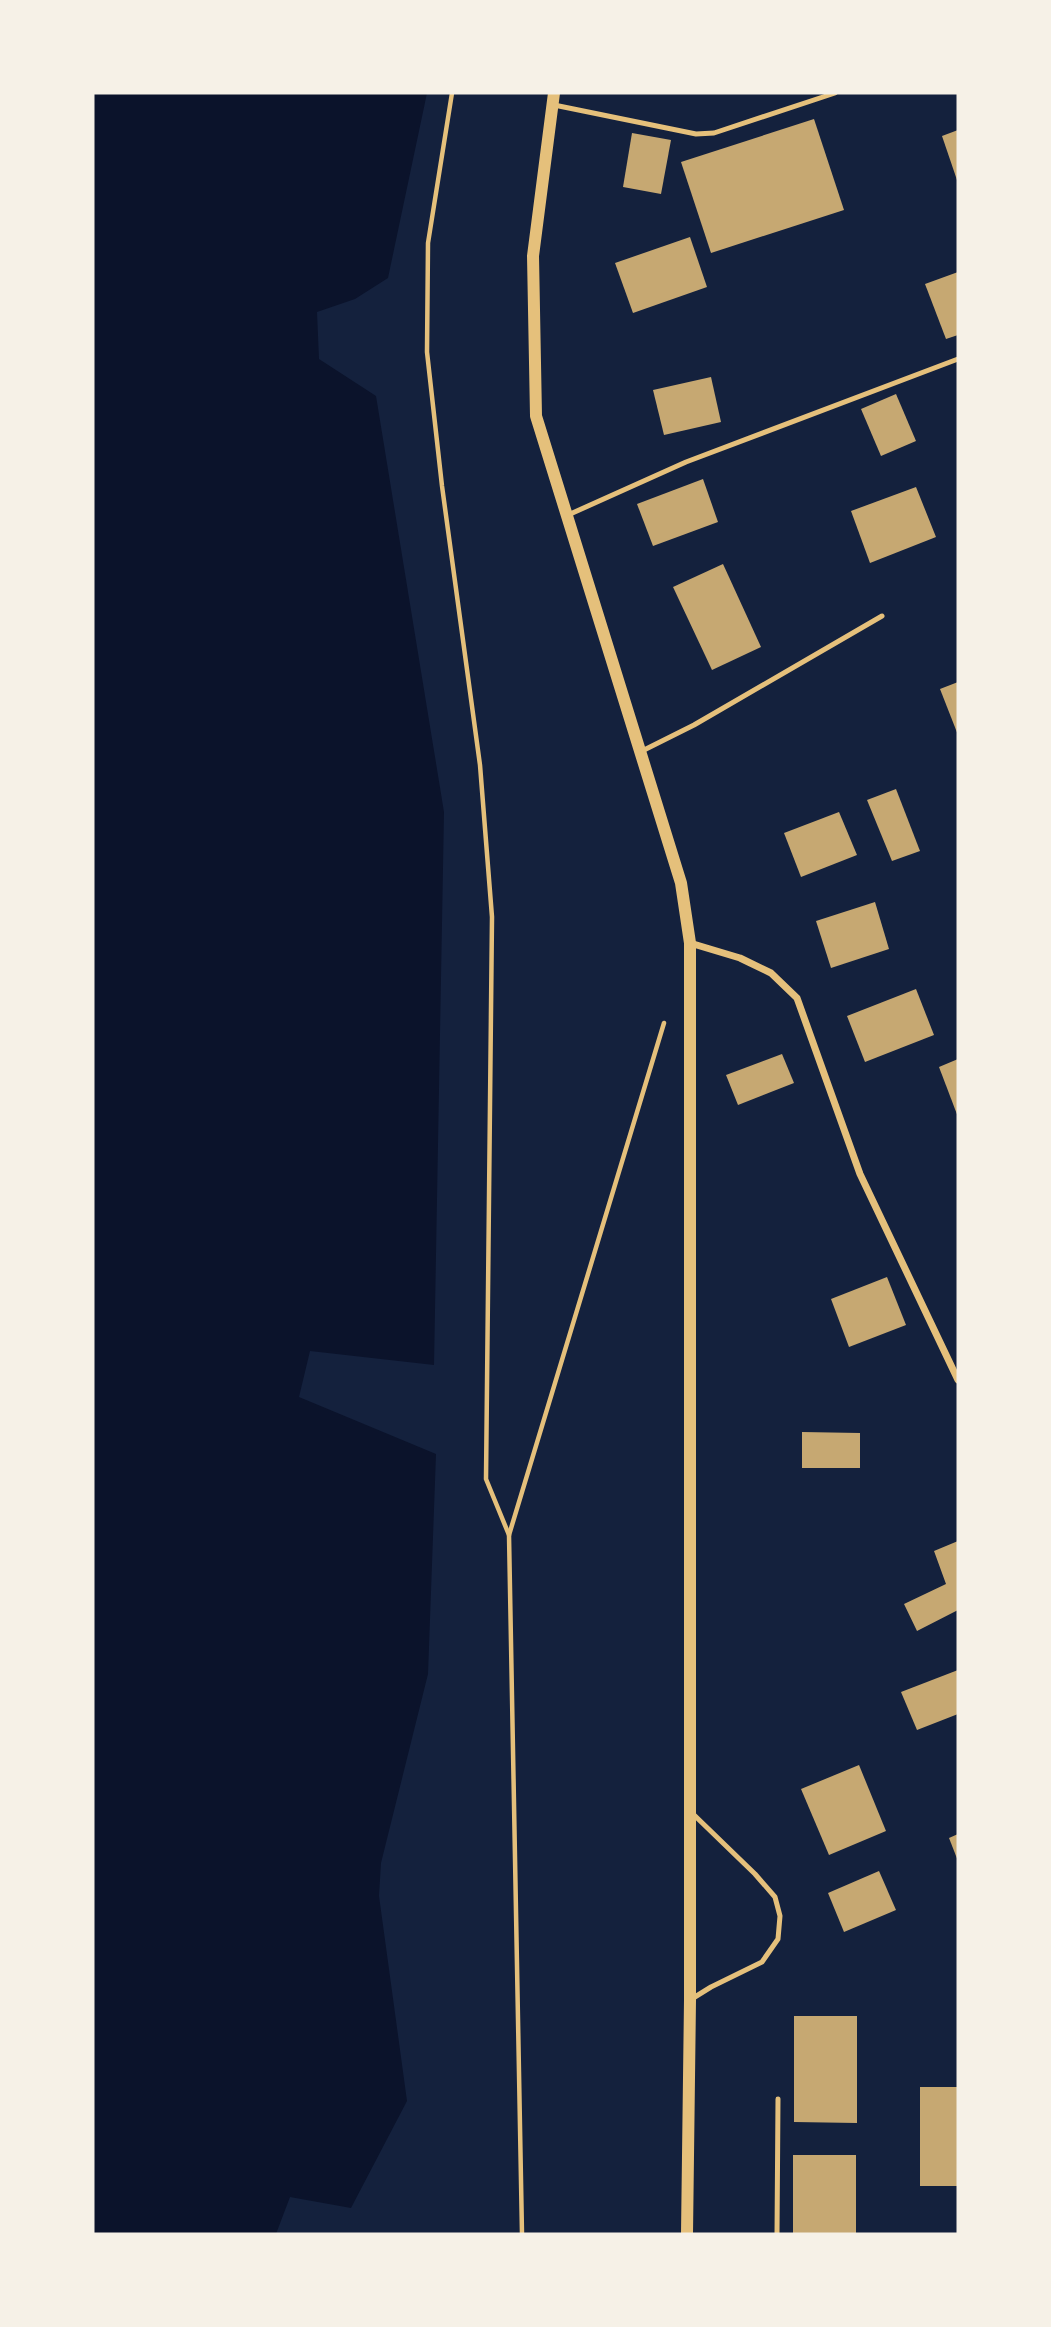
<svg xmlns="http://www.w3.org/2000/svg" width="1051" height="2327" font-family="Figtree,sans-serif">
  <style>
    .water { fill: #0b132b }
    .building { fill: #c6a872 }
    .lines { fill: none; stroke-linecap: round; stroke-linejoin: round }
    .path { stroke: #e5c07b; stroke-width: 4.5 }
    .service { stroke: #e5c07b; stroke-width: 5 }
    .minor { stroke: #e5c07b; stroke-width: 7 }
    .tertiary { stroke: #e5c07b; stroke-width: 12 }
  </style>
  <rect width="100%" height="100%" fill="#14213d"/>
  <polygon class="water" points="93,93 427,93 388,278 355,299 317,312 319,359 376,396 444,812 434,1365 310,1351 299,1397 436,1454 428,1674 381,1863 379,1896 407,2101 351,2208 290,2197 276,2234 93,2234"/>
  <g class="building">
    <polygon points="814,119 844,210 711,253 681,162"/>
    <polygon points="958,130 958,183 942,136"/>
    <polygon points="632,133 671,140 661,194 623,187"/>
    <polygon points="690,237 707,287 633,313 615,263"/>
    <polygon points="958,272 958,335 946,339 925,284"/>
    <polygon points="711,377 721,422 664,435 653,390"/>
    <polygon points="896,394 916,441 881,456 861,409"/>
    <polygon points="703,479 718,522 653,546 637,504"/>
    <polygon points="916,487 936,537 870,563 851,511"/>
    <polygon points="723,564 761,647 712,670 673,587"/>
    <polygon points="958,682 958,735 940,689"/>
    <polygon points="896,789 920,851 892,861 867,800"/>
    <polygon points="839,812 857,855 801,877 784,833"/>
    <polygon points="875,902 889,949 831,968 816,921"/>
    <polygon points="916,989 934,1035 865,1062 847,1016"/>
    <polygon points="782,1054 794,1083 738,1105 726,1075"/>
    <polygon points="958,1059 958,1117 939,1067"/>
    <polygon points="887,1277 906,1325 849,1347 831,1299"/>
    <polygon points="802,1432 860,1433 860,1468 802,1468"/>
    <polygon points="958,1541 958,1610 917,1631 904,1604 946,1584 934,1551"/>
    <polygon points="958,1670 958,1714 917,1730 901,1692"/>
    <polygon points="859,1765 886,1831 829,1855 801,1789"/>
    <polygon points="958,1834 958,1861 949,1838"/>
    <polygon points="879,1871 896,1910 844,1932 828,1893"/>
    <polygon points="794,2016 857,2016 857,2123 794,2122"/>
    <rect x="920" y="2087" width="38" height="99"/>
    <rect x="793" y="2155" width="63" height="79"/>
  </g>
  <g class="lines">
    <g class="path">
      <polyline points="452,93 428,243 427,352 442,486 480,765 492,917 486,1479 509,1535"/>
      <polyline points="522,2234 509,1535 664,1023"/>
    </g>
    <g class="service">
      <polyline points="554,105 696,134 714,133 835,93"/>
      <polyline points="568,515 686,462 958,359"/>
      <polyline points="640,752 694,725 882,616"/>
      <polyline points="690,2000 711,1987 762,1962 778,1939 780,1916 775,1897 755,1874 692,1813"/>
      <polyline points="777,2234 778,2099"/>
    </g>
    <polyline class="minor" points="690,943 740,958 771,973 797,998 860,1174 958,1380"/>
    <polyline class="tertiary" points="554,93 533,256 536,416 681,883 690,943 690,2000 687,2234"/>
  </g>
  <rect width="1051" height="2327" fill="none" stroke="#f6f1e7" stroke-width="189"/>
</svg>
